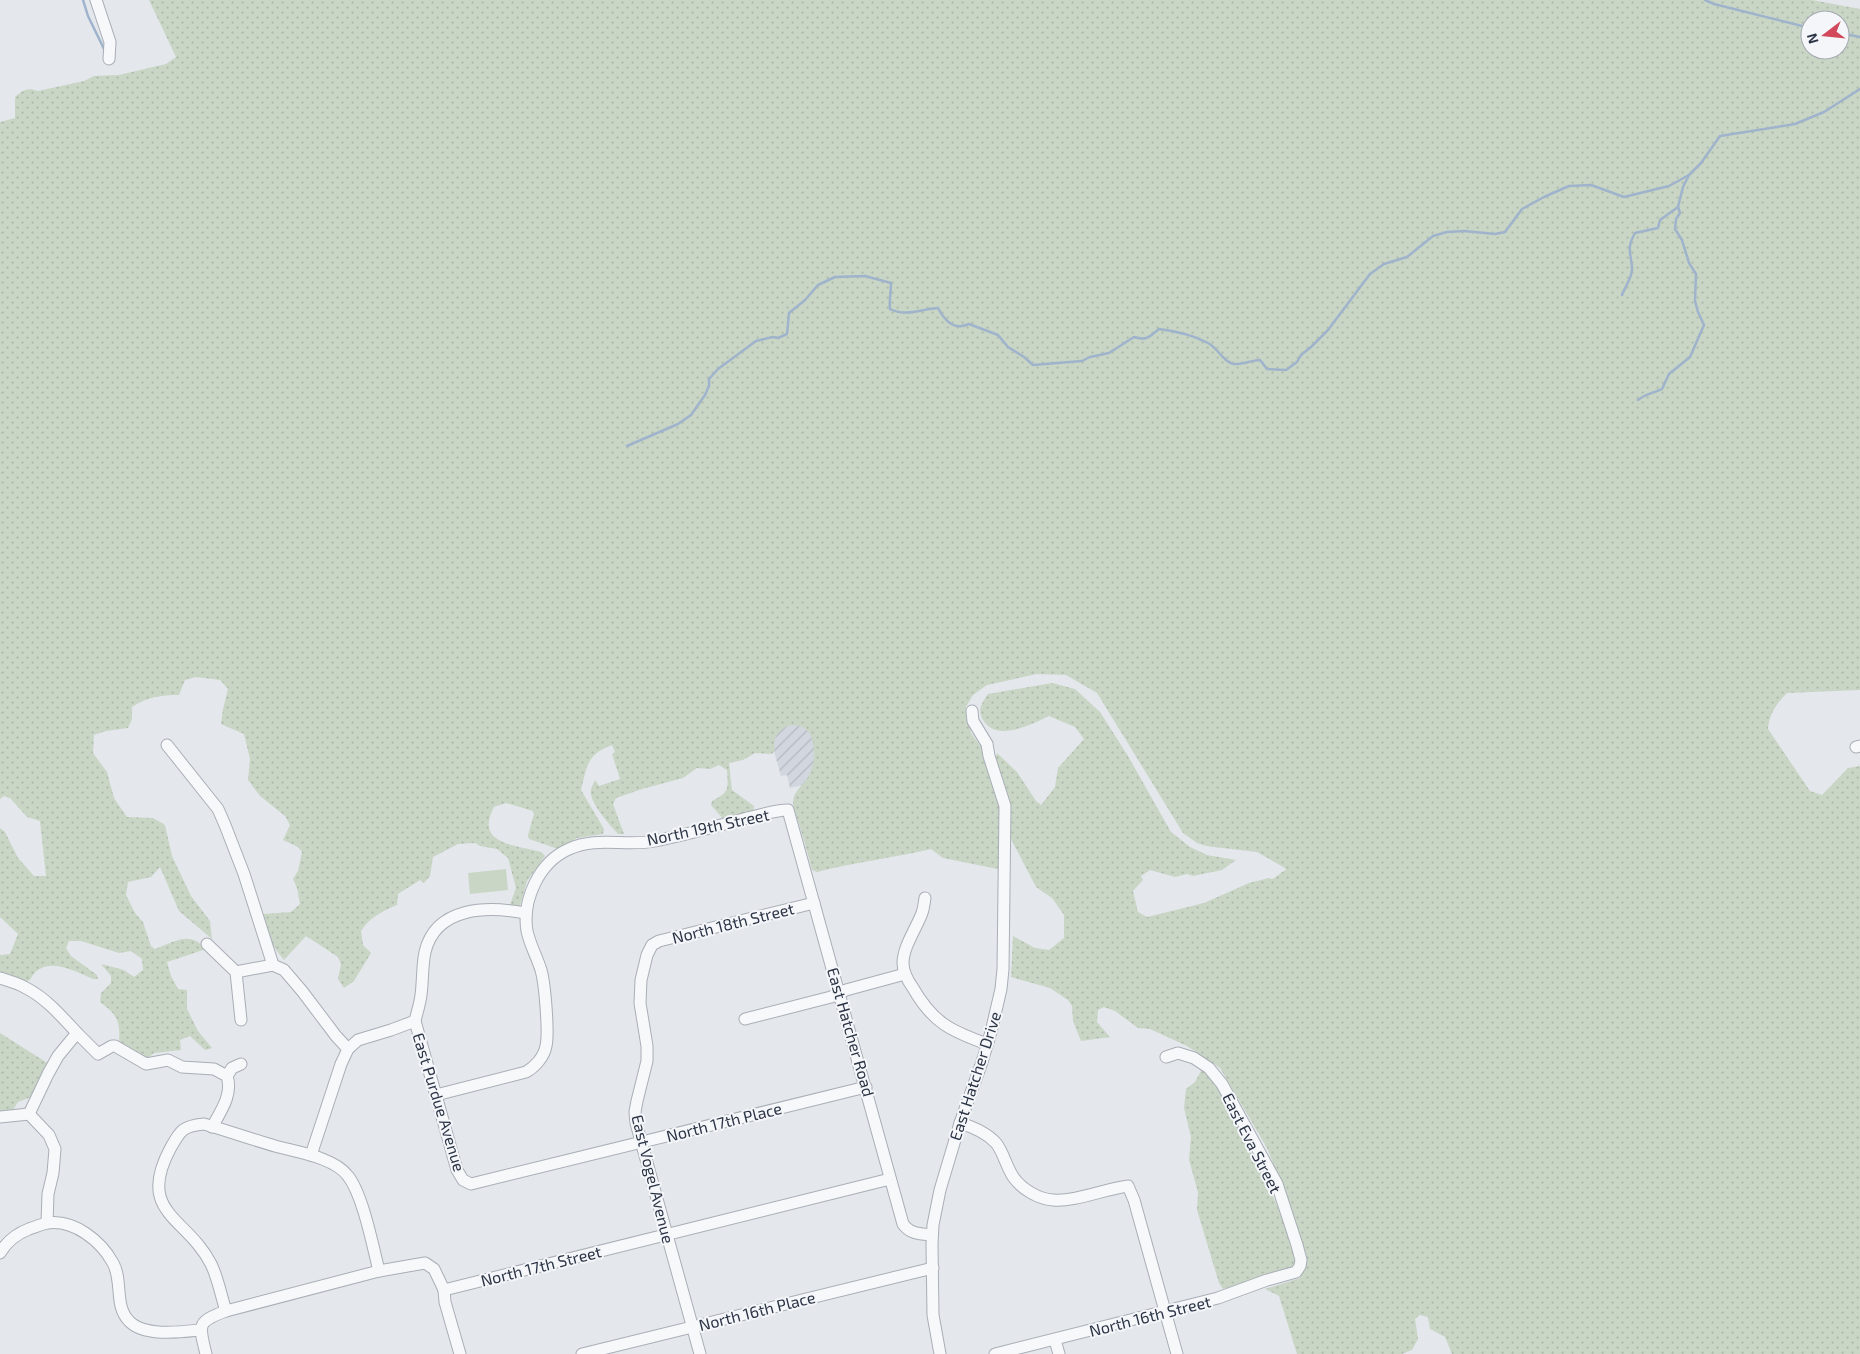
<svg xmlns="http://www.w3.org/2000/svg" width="1860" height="1354" font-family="'Exo 2',sans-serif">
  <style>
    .industrial { fill: url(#industrial-furrows) }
    .green { fill: url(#green-dots); fill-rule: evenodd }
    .pitch { fill: #c9d6c5 }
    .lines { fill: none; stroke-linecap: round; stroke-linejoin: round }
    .stream { stroke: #9fb4cc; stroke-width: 2.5 }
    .minor-casing { stroke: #a9aeb7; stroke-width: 13 }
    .minor { stroke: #f7f8fa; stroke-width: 11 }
    .labels { text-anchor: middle; stroke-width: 4; stroke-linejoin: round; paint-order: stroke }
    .street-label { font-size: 16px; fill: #2b3445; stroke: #f4f6f9 }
  </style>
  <defs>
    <pattern id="industrial-furrows" width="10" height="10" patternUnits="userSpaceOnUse" patternTransform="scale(1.25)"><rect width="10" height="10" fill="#d2d6de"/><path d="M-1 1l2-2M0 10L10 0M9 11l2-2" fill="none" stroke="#b4b8c0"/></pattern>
    <pattern id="green-dots" width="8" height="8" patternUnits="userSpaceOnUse" patternTransform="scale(1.25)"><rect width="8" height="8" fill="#c9d6c5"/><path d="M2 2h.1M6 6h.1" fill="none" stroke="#adb8ab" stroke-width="1.8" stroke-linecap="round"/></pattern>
  </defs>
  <rect width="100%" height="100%" fill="#e4e7ec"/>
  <polygon class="industrial" points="808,713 827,780 790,788 787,775 781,776 766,723"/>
  <g class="green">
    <path d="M149,0H1812L1860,9V690L1787,693C1777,703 1769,714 1768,729L1810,791L1822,795L1848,768L1860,766V1354H1452L1445,1337L1430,1329L1428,1317L1420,1315L1415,1319L1418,1339L1412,1350L1402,1354H1297L1279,1296L1265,1289L1300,1278L1307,1257L1289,1202L1267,1148L1220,1068L1187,1046L1150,1029L1138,1028L1115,1011L1104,1007L1098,1010L1097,1022L1110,1037L1081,1041L1073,1021L1072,1006L1068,1000L1050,988L1011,977L1013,936L1035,948L1049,950L1064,938V915L1052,898L1036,887L1010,837L995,760L997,753L1017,772L1036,801L1041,805L1055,787L1058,768L1084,739L1075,727L1049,716C1032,724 997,743 983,720C977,709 982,703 988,694L1052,683L1075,689L1100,712L1128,756L1171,832L1190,847L1207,855L1236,860L1222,870L1193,876L1187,874L1175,877L1150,870L1141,876L1143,880L1133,891L1138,912L1147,917L1204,903L1249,883L1269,878L1272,879C1278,877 1280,872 1286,870L1285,868L1257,852L1206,846L1197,843L1183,833L1097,693L1066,675L1037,674L987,685L973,695L966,707L971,733L984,751L994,782L1003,824L998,869L943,858L931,849C893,858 855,862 817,872L812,870C808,854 803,837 798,821C797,816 793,809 793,803C793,792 800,788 806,780C814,770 816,752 812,739C805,715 769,725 775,750L772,754L755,753L743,760L729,763L732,790L754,806L753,812L724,820L711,805L712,801C730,792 728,789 727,770L719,765L710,769L697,768L683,778L642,789L616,798L613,804L624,834H618C611,826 589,803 591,791C591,787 594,783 595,780L599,786L620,779L612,754L615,752L612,745C587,754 587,766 581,790L604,829L603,834L577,838L558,849L529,839L528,835L534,814L533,811L506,803L494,807C474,844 515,845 541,852L545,856L527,881L520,906L515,907L510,905L516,888L508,858L497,849L480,846L475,843L458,844L433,857L430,876L424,883L420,880L398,894L397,905C382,911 369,918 361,931L363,945L371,953L354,981L344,988L338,979L341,964L338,957L306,936L284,960L270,942L263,914L291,912L300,904L297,888L293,879L298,871L302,852L298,847L283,840L290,825L285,816L260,796L248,780L250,759L244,734L221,724L223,709L228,689L220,680L196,677L185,680L179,695C161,695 147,697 132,707V719L128,728L106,731L94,735L93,753L107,772L114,798L127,817L153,818L165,825L172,856L191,896L210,921L212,939L179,911L160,867L151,877L128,882L126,895L135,913L143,922L151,946L155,949C175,942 189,930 206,949L167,962L171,976L178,989L187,990V1009L198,1031L212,1048L205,1050L190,1036L180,1040L181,1050L154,1053L145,1060L119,1044C120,1022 119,1016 100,1002L101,993L111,983V976L101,964L124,970L134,977L143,970L142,959L131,951L119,953L81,941H69L66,948L71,956L97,975L98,979H93C72,970 43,954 30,980L22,983L0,976V955L10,954L18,934L0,917V828L5,832L18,858L34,876H46L40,821L27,817L10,798L4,796L0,799V122L15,118V97C23,90 27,87 38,91L84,81L94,76L119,75L166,64L176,57ZM1810,20H1840V50H1810Z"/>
    <polygon points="0,1033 49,1064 31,1097 18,1102 13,1110 0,1112"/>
    <polygon points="1202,1069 1222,1093 1276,1203 1292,1242 1296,1267 1223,1289 1219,1283 1197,1210 1198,1192 1189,1160 1191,1137 1184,1108 1186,1089 1195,1082"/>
  </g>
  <polygon class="pitch" points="506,869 508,890 470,894 468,873"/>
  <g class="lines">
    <g class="stream">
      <polyline points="83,0 88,16 105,51"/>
      <polyline points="1705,0 1714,4 1810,28"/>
      <polyline points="1840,33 1860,37"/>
      <path d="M1622,295C1625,287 1633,276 1632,268C1631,252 1626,249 1635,233L1658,228L1660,220L1678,207L1683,187L1689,175L1701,163L1720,136L1795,124L1824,112L1860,89"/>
      <path d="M1638,400C1645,394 1654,393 1662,389L1669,374L1690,357L1704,325L1698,312L1695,301L1696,274L1689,263L1682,240L1675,229L1676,219L1680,213L1678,207"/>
      <path d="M627,446L678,424L691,415L705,395L709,386V379L718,369L756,341L773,337L778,338L787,334L789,313L805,300L818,285L835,277L865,276L891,283C891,292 889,300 890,309C905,317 922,309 938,308C945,321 954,331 969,324L998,335L1008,347L1024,357L1033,365L1082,361L1090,357L1109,353L1134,337C1147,341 1149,337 1159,329C1175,331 1193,335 1208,343C1218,348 1223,362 1234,364C1241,365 1253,360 1260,360L1267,369L1286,370L1297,362L1301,355L1311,347L1328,330L1370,274L1384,264L1407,257L1433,236L1447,232L1464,231L1495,234L1505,232L1522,209L1544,197L1569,186L1591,185L1624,197L1669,186L1689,175"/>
    </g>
    <defs>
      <g id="minor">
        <polyline points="96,0 110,42 109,59"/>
        <polyline points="167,745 218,809 225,825 244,874 273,965 284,970 302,991 336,1036 348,1049"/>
        <polyline points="1856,747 1860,746"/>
        <path d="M925,898C924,903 924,908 922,913C916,929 903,947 903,963C903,972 908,981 913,988C933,1023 951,1031 987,1044"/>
        <polyline points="207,944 236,972 241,1020"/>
        <polyline points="236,972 273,965"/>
        <path d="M0,978C9,981 18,983 26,988C46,998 62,1017 77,1033L58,1056L48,1074L29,1114L49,1135L55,1149L53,1173L48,1194L47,1223"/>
        <polyline points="745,1019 831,997 846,990 905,974"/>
        <polyline points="415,1021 457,1170 463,1180 471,1184 866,1087"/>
        <path d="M415,1021C417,1012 420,1004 421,995C423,981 422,966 425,952C436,906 488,906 525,913"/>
        <path d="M77,1033L98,1054L112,1046H115L146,1064L168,1060L182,1067L214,1069L227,1076C233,1094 221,1111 212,1127"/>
        <polyline points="227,1076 232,1068 241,1064"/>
        <path d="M436,1095L526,1072C535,1067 544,1057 546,1046C549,1033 545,984 541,970C537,957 530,945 527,931C522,900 539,862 569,849C597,836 626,847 655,841C686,835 717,826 747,818C761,815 775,810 788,810L903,1224C910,1234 920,1234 932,1235"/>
        <polyline points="0,1117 29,1114"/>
        <path d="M960,1123C973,1127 986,1132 996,1143C1004,1153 1006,1167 1014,1178C1022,1189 1038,1199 1053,1200C1074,1202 1105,1189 1128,1186L1134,1200L1177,1354"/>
        <polyline points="311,1155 341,1064 348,1049 358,1040 391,1030 415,1021"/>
        <path d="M0,1253C7,1241 16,1234 29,1229C35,1227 42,1224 47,1223C74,1219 101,1241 113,1263C123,1281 114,1306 129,1321C144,1337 181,1332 200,1330"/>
        <polyline points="444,1290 445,1302 460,1354"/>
        <path d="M226,1311C221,1296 218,1278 211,1264C187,1217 136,1213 170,1149C180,1131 182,1126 204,1124C228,1131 251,1139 275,1146C296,1152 334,1157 348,1176C363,1195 373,1247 379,1271"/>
        <polyline points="1055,1340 1059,1354"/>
        <path d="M206,1354C199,1325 196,1322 226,1311L379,1271L425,1263L434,1269L444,1290L890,1179"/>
        <polyline points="582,1354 933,1268"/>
        <polyline points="700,1354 636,1123 635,1112 637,1101 647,1061 647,1046 640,1003 641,980 647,955 652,945 659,941 814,903"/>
        <polyline points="940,1354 933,1315 932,1244 933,1225 940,1190 960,1123 982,1062 991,1032 1001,989 1003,969 1005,806 989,756 987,744 973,721 972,711"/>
        <polyline points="995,1354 1218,1298 1267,1280 1296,1272 1300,1266 1301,1260 1297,1245 1277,1184 1222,1084 1209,1068 1194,1058 1178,1053 1166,1057"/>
      </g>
    </defs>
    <use href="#minor" class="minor-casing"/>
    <use href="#minor" class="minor"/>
  </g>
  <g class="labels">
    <g class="street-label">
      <text transform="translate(708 827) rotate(-12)" y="6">North 19th Street</text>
      <text transform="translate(733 923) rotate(-14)" y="6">North 18th Street</text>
      <text transform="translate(851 1032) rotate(74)" y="6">East Hatcher Road</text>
      <text transform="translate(975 1076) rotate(-72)" y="6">East Hatcher Drive</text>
      <text transform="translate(439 1102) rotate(73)" y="6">East Purdue Avenue</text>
      <text transform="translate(724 1122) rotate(-14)" y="6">North 17th Place</text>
      <text transform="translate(1252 1143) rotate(63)" y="6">East Eva Street</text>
      <text transform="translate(653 1179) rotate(76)" y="6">East Vogel Avenue</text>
      <text transform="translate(541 1266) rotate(-14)" y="6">North 17th Street</text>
      <text transform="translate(757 1311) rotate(-14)" y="6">North 16th Place</text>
      <text transform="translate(1150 1316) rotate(-14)" y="6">North 16th Street</text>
    </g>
  </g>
  <g transform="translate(1825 35) rotate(254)"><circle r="24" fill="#f4f6f9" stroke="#a4a8b1"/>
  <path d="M0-4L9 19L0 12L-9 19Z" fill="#d1495b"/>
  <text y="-8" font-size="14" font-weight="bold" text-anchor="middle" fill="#2b3445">N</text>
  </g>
</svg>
